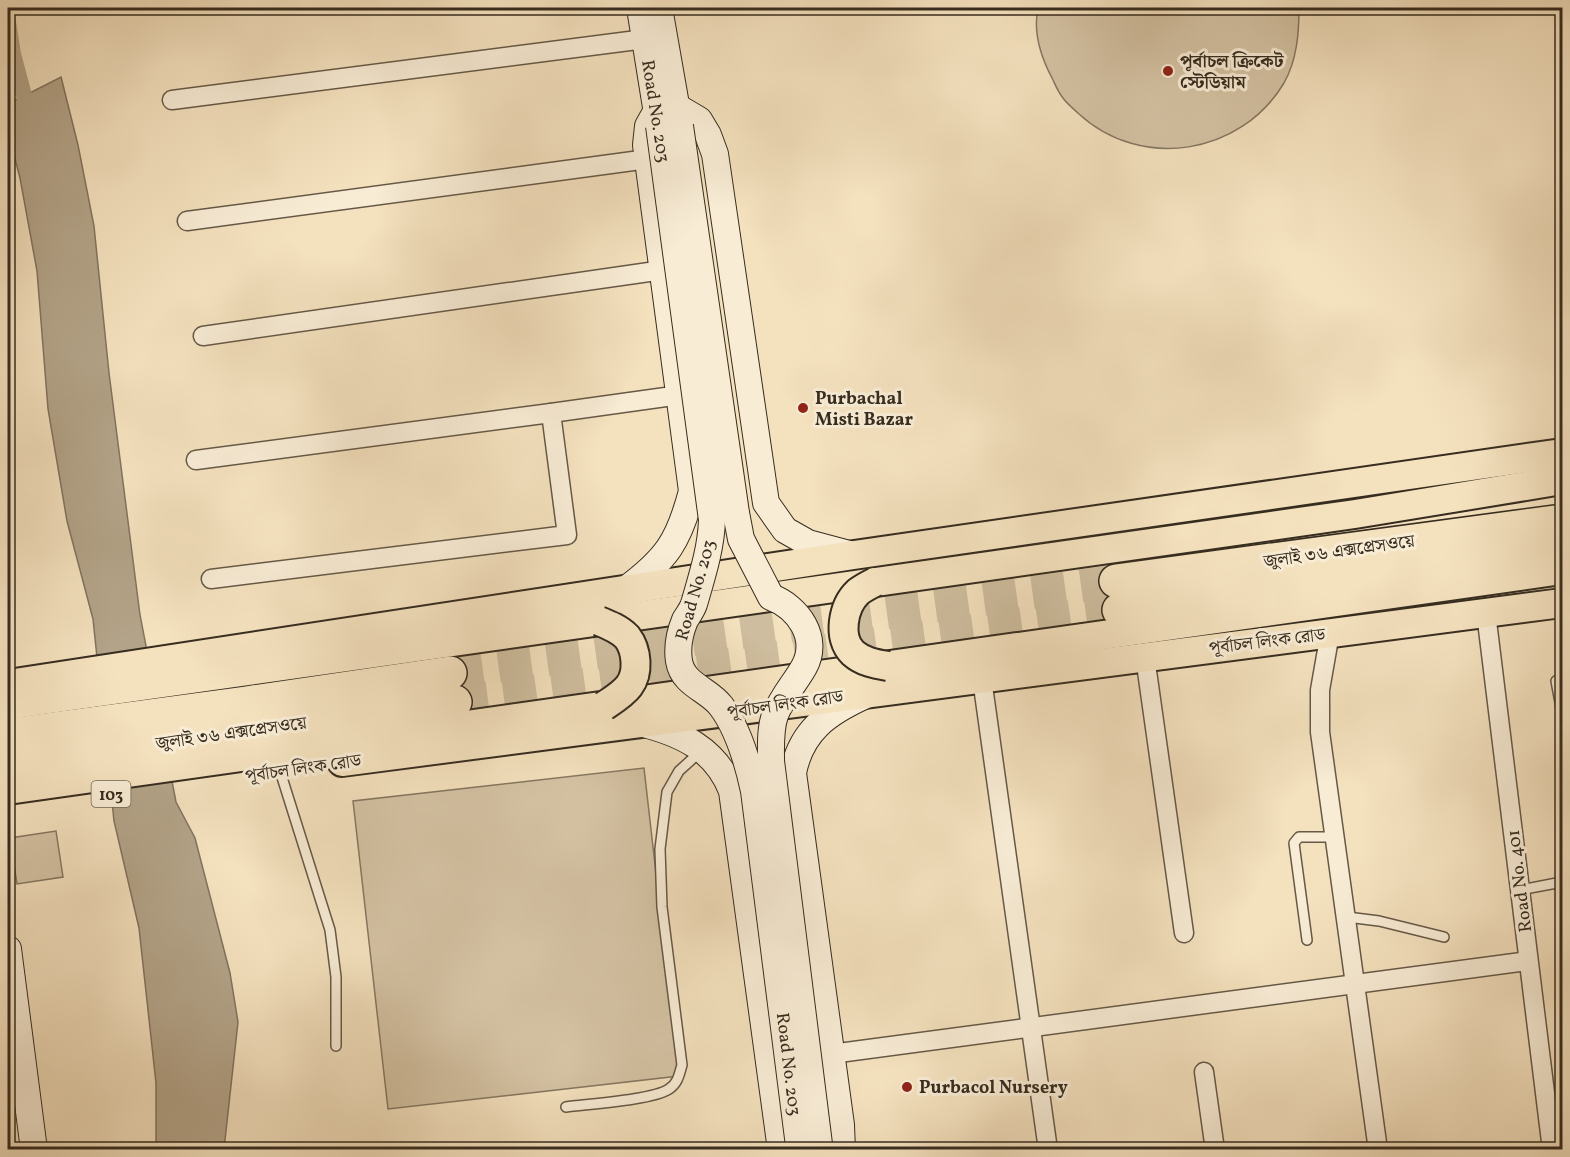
<svg xmlns="http://www.w3.org/2000/svg" width="1570" height="1157" font-family="Vollkorn,'Noto Serif Bengali',serif">
  <style>
    .green { fill: #d4c2a3; stroke: #857761; stroke-width: 1.5 }
    .water { fill: #b3a388; stroke: #81735e; stroke-width: 1.5 }
    .lines { fill: none; stroke-linecap: round; stroke-linejoin: round }
    .canal { stroke: #b3a388; stroke-width: 16 }
    .highway-tunnel { stroke: #cebd9e; stroke-width: 33; stroke-dasharray: 33 16; stroke-linecap: butt }
    .lane-casing { stroke: #665947; stroke-width: 12 }
    .street-casing { stroke: #665947; stroke-width: 21 }
    .secondary-casing { stroke: #362c1f; stroke-width: 28 }
    .primary-casing { stroke: #362c1f; stroke-width: 32 }
    .highway-casing { stroke: #362c1f; stroke-width: 36 }
    .lane { stroke: #f8ecd5; stroke-width: 9 }
    .street { stroke: #f8ecd5; stroke-width: 18 }
    .secondary { stroke: #f8ecd5; stroke-width: 26 }
    .primary { stroke: #f4e1be; stroke-width: 28 }
    .highway { stroke: #f4e1be; stroke-width: 33 }
    .secondary-bridge-casing { stroke: #362c1f; stroke-width: 28; stroke-linecap: butt }
    .primary-bridge-casing { stroke: #362c1f; stroke-width: 32; stroke-linecap: butt }
    .secondary-bridge { stroke: #f8ecd5; stroke-width: 26 }
    .primary-bridge { stroke: #f4e1be; stroke-width: 28 }
    .poi-dot { fill: #8f2418; stroke: #f8ecd5; stroke-width: 2 }
    .labels { text-anchor: middle; stroke-width: 6; stroke-linejoin: round; paint-order: stroke }
    .shield { fill: #f8ecd5; stroke: #706656; stroke-width: 1.5 }
    .shield-label { font-size: 16px; font-weight: bold; fill: #362c1f }
    .poi-label { font-size: 18px; font-weight: bold; fill: #362c1f; stroke: #f8ecd5; text-anchor: start }
    .street-label { font-size: 18px; fill: #362c1f; stroke: #f8ecd5 }
  </style>
  <rect width="100%" height="100%" fill="#f4e1be"/>
  <filter id="stains"><feTurbulence type="fractalNoise" baseFrequency=".00333" numOctaves="4"/><feColorMatrix values="0 0 0 0 .2 0 0 0 0 .09 0 0 0 0 .02 0 0 0 .5 -.17"/></filter>
  <radialGradient id="worn" r=".72"><stop offset=".6" stop-color="#630" stop-opacity="0"/><stop offset="1" stop-color="#630" stop-opacity=".3"/></radialGradient>
  <g class="green">
    <path d="M1038,8H1299C1299,33 1297,60 1284,83C1241,155 1141,171 1079,114C1074,109 1067,104 1063,98C1058,92 1055,84 1052,78C1041,57 1033,31 1038,8Z"/>
    <polygon points="644,768 679,1076 388,1109 353,801"/>
    <polygon points="56,831 63,877 17,884 10,838"/>
  </g>
  <polygon class="water" points="61,77 78,145 94,226 109,373 140,615 176,802 195,838 230,973 238,1022 224,1149 156,1149 156,1083 139,928 114,821 93,619 67,521 48,409 37,271 20,178 8,132 8,104"/>
  <g class="lines">
    <polyline class="canal" points="8,22 13,54 30,118"/>
    <g class="highway-tunnel">
      <polyline points="450,673 1116,581"/>
      <polyline points="455,702 1119,610"/>
    </g>
    <defs>
      <g id="lane">
        <polyline points="1562,680 1556,681 1562,713"/>
        <polyline points="280,771 330,930 336,977 336,1046"/>
        <polyline points="1520,890 1562,882"/>
        <polyline points="1347,917 1379,921 1444,937"/>
        <polyline points="1307,940 1294,843 1299,837 1336,837"/>
        <path d="M566,1107C588,1104 653,1100 669,1089C678,1083 679,1075 682,1065L662,907L660,849L667,792L679,771L701,751"/>
      </g>
      <g id="street">
        <polyline points="172,100 645,39"/>
        <polyline points="187,221 648,159"/>
        <polyline points="203,336 663,270"/>
        <polyline points="551,413 680,395"/>
        <polyline points="196,460 551,413 567,535 211,579"/>
        <polyline points="1486,613 1552,1150"/>
        <polyline points="1330,633 1320,690 1320,732 1378,1150"/>
        <polyline points="1145,657 1184,933"/>
        <polyline points="982,679 1048,1150"/>
        <polyline points="831,1054 1528,961"/>
        <polyline points="1204,1072 1215,1150"/>
      </g>
      <g id="secondary">
        <polyline points="640,8 659,126"/>
        <polyline points="659,8 679,122"/>
        <polyline points="677,107 699,120 708,135 715,154 766,503 785,530 808,543 853,555"/>
        <path d="M625,590C667,559 679,541 692,491L646,145L648,126L657,110"/>
        <path d="M640,723C681,733 716,749 732,791L781,1150"/>
        <polyline points="8,949 34,1150"/>
        <path d="M842,1150L841,1125L793,773C801,731 827,713 864,696"/>
      </g>
      <g id="primary">
        <polyline points="8,684 854,555 1562,453"/>
        <polyline points="8,705 1355,514 1562,480"/>
        <polyline points="342,762 1562,603"/>
        <polyline points="8,790 1562,570"/>
      </g>
      <g id="highway">
        <polyline points="1116,581 1562,521"/>
        <polyline points="1119,610 1562,547"/>
        <polyline points="8,735 246,703 450,673"/>
        <polyline points="8,763 455,702"/>
      </g>
    </defs>
    <use href="#lane" class="lane-casing"/>
    <use href="#street" class="street-casing"/>
    <use href="#secondary" class="secondary-casing"/>
    <use href="#primary" class="primary-casing"/>
    <use href="#highway" class="highway-casing"/>
    <use href="#lane" class="lane"/>
    <use href="#street" class="street"/>
    <use href="#secondary" class="secondary"/>
    <use href="#primary" class="primary"/>
    <use href="#highway" class="highway"/>
    <defs>
      <g id="secondary-bridge">
        <path d="M659,126L712,520C711,549 702,576 694,604C692,610 688,615 685,620C680,632 677,648 679,661C683,685 708,689 721,706C739,730 748,763 754,791L799,1146"/>
        <path d="M680,126L736,513L741,539L771,597C798,607 820,638 804,667C795,683 782,697 775,715C770,729 771,746 771,761L819,1144"/>
      </g>
      <g id="primary-bridge">
        <path d="M875,582C869,585 863,588 858,592C843,606 837,638 853,653C863,662 876,664 888,666"/>
        <path d="M599,621C609,625 619,629 627,637C637,650 639,673 629,686C623,694 613,700 604,706"/>
      </g>
    </defs>
    <use href="#secondary-bridge" class="secondary-bridge-casing"/>
    <use href="#primary-bridge" class="primary-bridge-casing"/>
    <use href="#secondary-bridge" class="secondary-bridge"/>
    <use href="#primary-bridge" class="primary-bridge"/>
  </g>
  <g class="poi-dot">
    <circle cx="1168" cy="71" r="6"/>
    <circle cx="803" cy="408" r="6"/>
    <circle cx="907" cy="1087" r="6"/>
  </g>
  <g class="labels">
    <rect class="shield" x="91.5" y="781" width="39" height="26" rx="4.5"/>
    <g class="shield-label">
      <text x="111" y="800">103</text>
    </g>
    <g class="poi-label">
      <text x="1180" y="67">পূর্বাচল ক্রিকেট<tspan x="1180" dy="21">স্টেডিয়াম</tspan></text>
      <text x="815" y="404">Purbachal<tspan x="815" dy="21">Misti Bazar</tspan></text>
      <text x="919" y="1093">Purbacol Nursery</text>
    </g>
    <g class="street-label">
      <text transform="translate(656 111) rotate(81)" y="6">Road No. 203</text>
      <text transform="translate(1339 551) rotate(-8)" y="6">জুলাই ৩৬ এক্সপ্রেসওয়ে</text>
      <text transform="translate(695 590) rotate(-74)" y="6">Road No. 203</text>
      <text transform="translate(1267 641) rotate(-7)" y="6">পূর্বাচল লিংক রোড</text>
      <text transform="translate(785 704) rotate(-8)" y="6">পূর্বাচল লিংক রোড</text>
      <text transform="translate(231 733) rotate(-8)" y="6">জুলাই ৩৬ এক্সপ্রেসওয়ে</text>
      <text transform="translate(303 768) rotate(-8)" y="6">পূর্বাচল লিংক রোড</text>
      <text transform="translate(1519 881) rotate(-97)" y="6">Road No. 401</text>
      <text transform="translate(789 1064) rotate(83)" y="6">Road No. 203</text>
    </g>
  </g>
  <rect width="1570" height="1157" fill="none" stroke="#f4e1be" stroke-width="30"/>
  <rect x="9" y="9" width="1552" height="1139" fill="none" stroke="#362c1f" stroke-width="3"/>
  <rect x="15" y="15" width="1540" height="1127" fill="none" stroke="#362c1f" stroke-width="1.5"/>
  <rect width="100%" height="100%" filter="url(#stains)"/>
  <rect width="100%" height="100%" fill="url(#worn)"/>
</svg>
